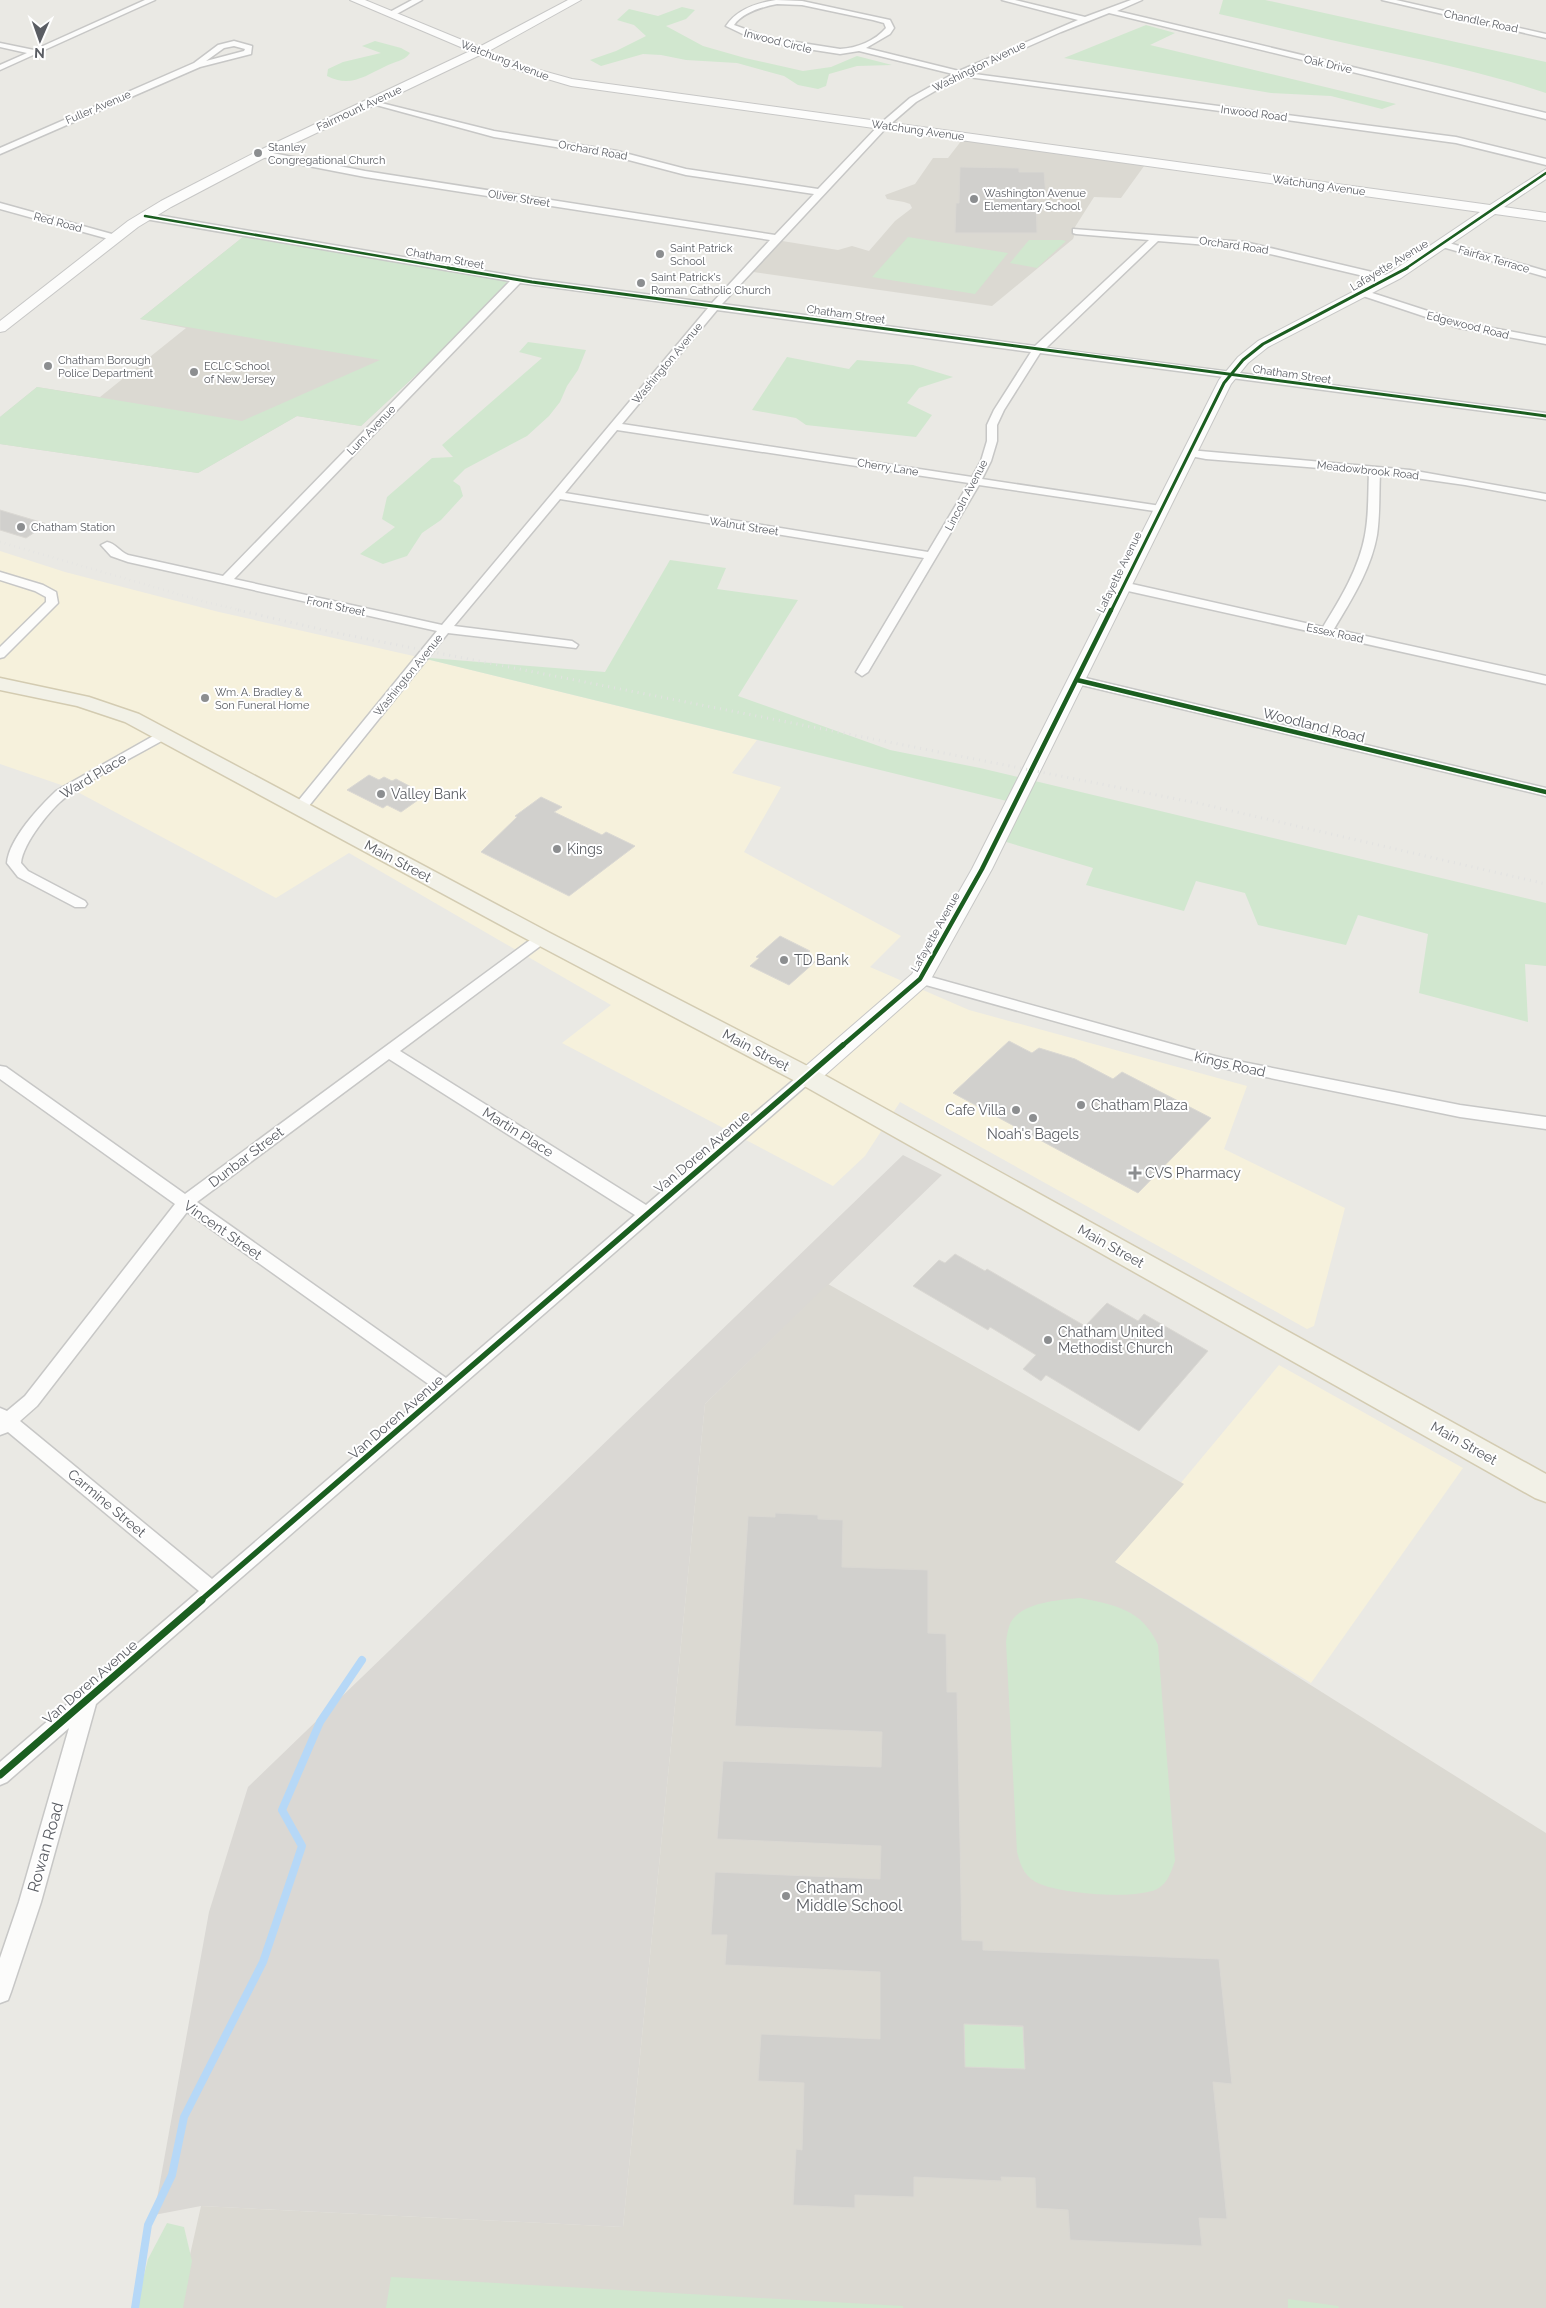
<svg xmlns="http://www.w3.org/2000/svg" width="1546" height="2308" font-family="Raleway,sans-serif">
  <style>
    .commercial { fill: #f6f1dc }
    .industrial { fill: #dad8d4 }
    .education { fill: #dbd9d2 }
    .green { fill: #d1e7cf }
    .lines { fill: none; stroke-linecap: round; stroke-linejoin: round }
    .stream { stroke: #b6d8f7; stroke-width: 8 }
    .building { fill: #d1d0cd; stroke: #dad8d3; fill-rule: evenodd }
    .street-casing { stroke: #c7c7c6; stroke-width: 3 }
    .secondary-casing { stroke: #c7c7c6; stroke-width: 2 }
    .primary-casing { stroke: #d3cbb1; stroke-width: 3 }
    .street { fill: #fcfcfb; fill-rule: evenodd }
    .secondary { fill: #fcfcfb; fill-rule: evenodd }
    .primary { fill: #f2f1e7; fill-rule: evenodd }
    .rail-far1 { stroke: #e2e2e1; stroke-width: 2.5; stroke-dasharray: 0.5 4.5; stroke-linecap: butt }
    .rail { stroke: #e2e2e1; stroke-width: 3; stroke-dasharray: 1 5; stroke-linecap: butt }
    .cycleway-far4-casing { stroke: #fff; stroke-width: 4.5 }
    .cycleway-far3-casing { stroke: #fff; stroke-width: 5 }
    .cycleway-far2-casing { stroke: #fff; stroke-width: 7 }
    .cycleway-far1-casing { stroke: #fff; stroke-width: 9 }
    .cycleway-casing { stroke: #fff; stroke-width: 10 }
    .cycleway-far4 { stroke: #1b5e20; stroke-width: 2.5 }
    .cycleway-far3 { stroke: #1b5e20; stroke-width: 3 }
    .cycleway-far2 { stroke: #1b5e20; stroke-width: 4.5 }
    .cycleway-far1 { stroke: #1b5e20; stroke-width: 5.5 }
    .cycleway { stroke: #1b5e20; stroke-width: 7 }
    .poi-dot { fill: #8c8e90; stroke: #fff; stroke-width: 2 }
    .labels { text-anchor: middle; stroke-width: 4; stroke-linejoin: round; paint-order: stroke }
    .far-street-label { font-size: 11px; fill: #5a5d63; stroke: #fff }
    .far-poi-label { font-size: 11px; fill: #5a5d63; stroke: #fff; text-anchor: start }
    .street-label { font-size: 14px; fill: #5a5d63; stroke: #fff }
    .poi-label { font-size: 14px; fill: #5a5d63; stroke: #fff; text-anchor: start }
    .near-street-label { font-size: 16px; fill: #5a5d63; stroke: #fff }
    .near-poi-label { font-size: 16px; fill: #5a5d63; stroke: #fff; text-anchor: start }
  </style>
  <rect width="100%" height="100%" fill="#eae9e4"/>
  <g class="commercial">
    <polygon points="0,551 65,572 219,612 418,657 757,740 732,773 781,787 744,852 901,936 870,967 969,1010 1247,1086 1224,1149 1345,1208 1314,1326 1307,1329 900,1102 865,1156 833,1186 562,1043 611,1005 349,853 276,898 70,788 0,764"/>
    <polygon points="1279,1365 1463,1468 1311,1683 1115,1562"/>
  </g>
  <polygon class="industrial" points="903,1155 942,1175 705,1404 623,2227 201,2206 154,2215 209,1912 248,1787"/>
  <g class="education">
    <polygon points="965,136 1147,162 1121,198 1094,197 1075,227 1076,231 1073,239 992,306 746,271 776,240 838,250 852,246 869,251 895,221 912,208 910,204 904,202 887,199 885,195 915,184 933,158 948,158"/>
    <polygon points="248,233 517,281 361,426 297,416 198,473 0,444 0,417 37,387 100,397 186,328 140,319"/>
    <polygon points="828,1284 1184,1484 1115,1562 1546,1833 1546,2308 178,2308 201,2206 623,2227 705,1404"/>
  </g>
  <g class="green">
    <path d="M1223,0H1265L1546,62V93C1495,76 1443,64 1391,53C1333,41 1276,27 1219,14Z"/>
    <polygon points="682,7 695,10 686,19 666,26 703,46 745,58 803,71 831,67 857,56 892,65 857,66 829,74 826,86 818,89 798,85 784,76 737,63 686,60 661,55 643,54 601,66 590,60 616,51 646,36 634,25 617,20 629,9 658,16"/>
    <polygon points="1146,25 1175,33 1150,45 1396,104 1382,109 1331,96 1271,93 1064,58"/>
    <path d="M375,41L401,48L410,53C403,62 395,61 386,66C365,76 350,88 327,76L328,69L343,62L381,53L362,46Z"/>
    <polygon points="248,233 517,281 361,426 297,416 198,473 0,444 0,417 37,387 242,421 380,360 140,319"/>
    <polygon points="908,237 1008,253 975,294 872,277"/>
    <polygon points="1029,240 1062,240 1066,241 1037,268 1010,263"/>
    <polygon points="528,342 586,350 578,370 567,386 560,402 549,416 527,436 465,469 453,481 460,486 463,496 441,520 422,533 407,556 383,564 360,554 395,527 382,519 387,497 432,458 453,457 442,445 542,358 519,352"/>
    <polygon points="787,357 849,369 857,360 913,365 953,377 919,388 907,403 932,415 916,437 806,425 796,418 752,410"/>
    <polygon points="670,560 726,568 717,589 798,600 738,696 890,750 980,768 1546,903 1546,966 1525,964 1528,1022 1419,993 1428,934 1358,915 1346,945 1258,925 1245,893 1196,881 1184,911 1086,885 1093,868 993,838 1011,802 418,657 605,672"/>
    <path d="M1080,1598C1115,1605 1142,1609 1158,1645L1175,1861C1171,1872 1168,1883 1157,1889C1136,1900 1054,1894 1034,1881C1023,1874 1020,1863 1017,1852L1006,1642C1007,1636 1008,1627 1011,1622C1023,1602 1059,1600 1080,1598Z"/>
    <polygon points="964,2024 1023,2027 1025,2069 965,2067"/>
    <polygon points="167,2223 184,2227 192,2261 183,2308 136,2308 148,2259"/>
    <polygon points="391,2277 903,2306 903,2308 386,2308"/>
    <polygon points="1288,2299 1338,2306 1339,2308 1288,2308"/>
  </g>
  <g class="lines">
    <polyline class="stream" points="135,2308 148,2225 172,2175 184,2117 263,1962 302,1846 282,1810 320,1722 362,1660"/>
  </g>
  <g class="building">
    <polygon points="960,167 1019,168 1019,172 1044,172 1046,196 1036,196 1037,233 955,233 956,203 959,203"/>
    <polygon points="0,510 47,524 26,538 0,530"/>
    <polygon points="369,775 379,780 384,777 392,781 396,779 413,788 405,793 418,800 401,812 387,805 383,808 347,790"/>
    <polygon points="541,797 562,807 554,812 602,835 606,832 635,846 569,896 481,852 517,817 515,816"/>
    <polygon points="780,936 810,951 804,956 815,962 789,985 750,966 759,958 756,957"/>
    <polygon points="1009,1041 1032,1053 1039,1048 1075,1059 1113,1079 1122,1072 1211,1118 1138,1193 953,1093"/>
    <polygon points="955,1254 985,1271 987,1269 1085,1326 1107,1303 1138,1321 1144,1314 1208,1351 1139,1431 1046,1375 1041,1381 1023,1369 1036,1355 990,1327 988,1330 913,1286 939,1260 945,1263"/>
    <path d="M775,1513L818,1515V1519L843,1520L842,1567L928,1570V1633L946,1634L947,1692H957L962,1940L983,1941V1950L1219,1959L1232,2084L1213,2082L1227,2219L1199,2218L1202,2246L1070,2240L1068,2210L1036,2208L1035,2178L1001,2177L1002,2181L914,2177V2197L855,2195V2208L793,2205L796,2149L802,2150L804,2083L758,2081L761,2034L880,2039V1972L725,1965L727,1935H711L715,1872L880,1879L881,1846L717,1839L723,1761L881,1767L882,1732L735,1726L748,1516L775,1517ZM964,2024L1023,2026L1025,2069L965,2067Z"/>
  </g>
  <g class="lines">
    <defs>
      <g id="street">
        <polygon points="145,0 155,0 0,70 0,65 27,53 0,47 0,43 34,50"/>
        <polygon points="412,0 422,0 393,16 386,14"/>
        <path d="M776,0L802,1L890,20L894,28L890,34L866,48L959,71L1078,20L1002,0H1015L1085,17L1131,0H1142L1117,11L1546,113V119L1109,13L1061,32L967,73L1456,137L1546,159V165L1456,143L961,76L916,102L887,127L722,304L1035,346L1149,240L1076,234L1073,233V229L1245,242L1389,276L1394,279L1389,282L1245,248L1158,241L1046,348L1546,413V419L1040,353L1004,410L997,425V441L991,461L982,479L1161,506L1167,509L1161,512L979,485L868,672L862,676L856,672L924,558L560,499L454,626L572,641L578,645L576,648L448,633L304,812H294L292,809L294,806L437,631L128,562L111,556L101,545L107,542C115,543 120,552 128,555L223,576L510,281L145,219L140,216L145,213L532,279L712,303L770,240L365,177L262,157L258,154L262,151L365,171L775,235L814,194L686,175L617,157L494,137L365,102L369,100L494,131L617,151L686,169L818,189L881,123L910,98L953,74L859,51L840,54L788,46L749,37L726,26C737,9 757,3 776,0ZM777,4L802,5L873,20L884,23L886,28C875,41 857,48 840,49L770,38L734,25C743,12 762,7 777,4ZM520,283L708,308L442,625L234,579ZM717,310L1031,352L994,410L987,425V441L981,461L972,477L622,424ZM617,430L969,483L928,552L565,493Z"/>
        <polygon points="1382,0 1396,0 1546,34 1546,38"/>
        <path d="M234,41L252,46L251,54L200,67L0,154V148L194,63L218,45ZM234,46L245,49L244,51L206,61L224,48Z"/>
        <polygon points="0,203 119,236 121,238 116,241 0,209"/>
        <polygon points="1442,241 1546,271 1546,277 1439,246 1437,244"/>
        <polygon points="1363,290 1465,323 1546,338 1546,344 1459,328 1360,295 1358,293"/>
        <path d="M1189,450L1410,470L1546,494V500L1465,485L1380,473C1379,494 1380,514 1377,535C1371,569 1352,599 1334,629L1546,676V684L1119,589L1117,586L1123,582L1323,627C1341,598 1359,568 1365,535C1369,514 1368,493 1369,472L1206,459L1185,455V451Z"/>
        <polygon points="0,572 43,585 56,592 58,603 4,657 0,658 0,647 46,602 46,597 35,591 0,580"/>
        <polygon points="1077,676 1546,788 1546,796 1073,683 1071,680"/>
        <path d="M162,731L169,735L167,738C135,756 95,776 66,797C51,808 23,843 21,863L28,871L85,901L87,904L85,907H75L18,877L7,863C9,839 39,807 56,791Z"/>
        <path d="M542,933L547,935L549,938L547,941L400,1051L646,1205L802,1073H814L816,1077L96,1704L41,1902L11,1992L8,2000L0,2003V1958L19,1902L69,1728L7,1782L0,1785V1762L199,1591L8,1432L0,1435V1408L7,1411L25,1396L175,1204L0,1079V1066L6,1067L185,1194L537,935ZM389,1059L635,1215L446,1378L197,1202ZM187,1212L434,1388L212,1579L20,1421L37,1406Z"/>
        <polygon points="920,974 1222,1058 1460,1105 1546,1117 1546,1129 1460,1117 1222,1068 915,982 913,979 915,976"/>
      </g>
      <polygon id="secondary" points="350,0 365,0 479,47 568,0 581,0 489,51 525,66 572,79 1490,205 1546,169 1546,179 1504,207 1546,213 1546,221 1495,214 1401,278 1268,347 1248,363 1231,384 992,869 931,979 928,984 816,1083 808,1085 800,1083 797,1077 800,1071 912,974 972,869 1219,380 1238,357 1258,341 1391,272 1480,212 571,86 517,70 480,55 266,157 171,207 138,227 5,331 0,332 0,321 128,221 161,201 258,151 470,51"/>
      <polygon id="primary" points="0,678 89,697 139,714 550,933 817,1071 1546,1474 1546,1502 1535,1498 799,1083 534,943 125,722 77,706 0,690"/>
    </defs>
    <use href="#street" class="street-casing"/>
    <use href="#secondary" class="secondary-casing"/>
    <use href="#primary" class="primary-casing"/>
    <use href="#street" class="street"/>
    <use href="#secondary" class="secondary"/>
    <use href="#primary" class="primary"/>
    <polyline class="rail-far1" points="0,542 202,601 243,611"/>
    <polyline class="rail" points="238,610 332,632 1202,804 1546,884"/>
    <defs>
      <g id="cycleway-far4">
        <polyline points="145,216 455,269"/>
        <polyline points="1405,269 1546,173"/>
      </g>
      <g id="cycleway-far3">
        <polyline points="448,268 532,282 1546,416"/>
        <polyline points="1111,611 1224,383 1243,360 1263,344 1407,268"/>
      </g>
      <g id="cycleway-far2">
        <polyline points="1077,680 1546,792"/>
        <polyline points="842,1046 920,979 982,869 1111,610"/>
      </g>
      <polyline id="cycleway-far1" points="200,1601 843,1045"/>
      <polyline id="cycleway" points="0,1775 202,1600"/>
    </defs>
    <use href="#cycleway-far4" class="cycleway-far4-casing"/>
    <use href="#cycleway-far3" class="cycleway-far3-casing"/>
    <use href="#cycleway-far2" class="cycleway-far2-casing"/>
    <use href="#cycleway-far1" class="cycleway-far1-casing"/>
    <use href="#cycleway" class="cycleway-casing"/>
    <use href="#cycleway-far4" class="cycleway-far4"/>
    <use href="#cycleway-far3" class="cycleway-far3"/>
    <use href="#cycleway-far2" class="cycleway-far2"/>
    <use href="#cycleway-far1" class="cycleway-far1"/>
    <use href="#cycleway" class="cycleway"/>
  </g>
  <g class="poi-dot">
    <circle cx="258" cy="153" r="5"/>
    <circle cx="974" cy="199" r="5"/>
    <circle cx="660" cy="254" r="5"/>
    <circle cx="641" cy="283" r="5"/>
    <circle cx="48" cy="366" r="5"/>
    <circle cx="194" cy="372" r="5"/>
    <circle cx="21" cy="527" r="5"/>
    <circle cx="205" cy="698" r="5"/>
    <circle cx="381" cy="794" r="5"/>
    <circle cx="557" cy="849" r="5"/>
    <circle cx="784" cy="960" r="5"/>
    <circle cx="1081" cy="1105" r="5"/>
    <circle cx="1016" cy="1110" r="5"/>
    <circle cx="1033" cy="1118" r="5"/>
    <path d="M1132.5 1165.5h5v5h5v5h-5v5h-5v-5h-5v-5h5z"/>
    <circle cx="1048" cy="1340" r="5"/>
    <circle cx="786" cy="1896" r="5"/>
  </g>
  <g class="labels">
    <g class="far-street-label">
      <text transform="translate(1481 21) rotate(12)" y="4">Chandler Road</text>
      <text transform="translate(778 41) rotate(14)" y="4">Inwood Circle</text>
      <text transform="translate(505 60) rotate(21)" y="4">Watchung Avenue</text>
      <text transform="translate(1328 64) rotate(13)" y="4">Oak Drive</text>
      <text transform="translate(979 66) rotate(-26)" y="4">Washington Avenue</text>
      <text transform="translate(98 107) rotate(-23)" y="4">Fuller Avenue</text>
      <text transform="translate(359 108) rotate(-25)" y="4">Fairmount Avenue</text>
      <text transform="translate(1254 113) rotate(7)" y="4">Inwood Road</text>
      <text transform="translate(918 130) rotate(8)" y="4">Watchung Avenue</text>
      <text transform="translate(593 150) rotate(10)" y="4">Orchard Road</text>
      <text transform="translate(1319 185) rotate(8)" y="4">Watchung Avenue</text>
      <text transform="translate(519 198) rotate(9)" y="4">Oliver Street</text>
      <text transform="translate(58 222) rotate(15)" y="4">Red Road</text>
      <text transform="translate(1234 245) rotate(8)" y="4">Orchard Road</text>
      <text transform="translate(445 258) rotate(10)" y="4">Chatham Street</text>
      <text transform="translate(1494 259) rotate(16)" y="4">Fairfax Terrace</text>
      <text transform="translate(1389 265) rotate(-31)" y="4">Lafayette Avenue</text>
      <text transform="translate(846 314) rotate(8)" y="4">Chatham Street</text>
      <text transform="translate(1468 325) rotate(14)" y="4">Edgewood Road</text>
      <text transform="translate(667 363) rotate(-50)" y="4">Washington Avenue</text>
      <text transform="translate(1292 374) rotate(8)" y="4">Chatham Street</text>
      <text transform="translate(371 430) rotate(-46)" y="4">Lum Avenue</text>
      <text transform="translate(888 467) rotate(9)" y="4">Cherry Lane</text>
      <text transform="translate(1368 470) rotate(6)" y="4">Meadowbrook Road</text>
      <text transform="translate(966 495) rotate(-62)" y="4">Lincoln Avenue</text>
      <text transform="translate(744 526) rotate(9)" y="4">Walnut Street</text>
      <text transform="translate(1119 572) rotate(-64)" y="4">Lafayette Avenue</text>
      <text transform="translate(336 606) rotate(12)" y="4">Front Street</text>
      <text transform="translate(1335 633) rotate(12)" y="4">Essex Road</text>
      <text transform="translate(408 675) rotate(-51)" y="4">Washington Avenue</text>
      <text transform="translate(935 932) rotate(-61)" y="4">Lafayette Avenue</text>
    </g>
    <g class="far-poi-label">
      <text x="268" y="151">Stanley<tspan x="268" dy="13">Congregational Church</tspan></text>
      <text x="984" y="197">Washington Avenue<tspan x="984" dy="13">Elementary School</tspan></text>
      <text x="670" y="252">Saint Patrick<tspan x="670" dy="13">School</tspan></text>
      <text x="651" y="281">Saint Patrick's<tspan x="651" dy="13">Roman Catholic Church</tspan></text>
      <text x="58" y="364">Chatham Borough<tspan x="58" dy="13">Police Department</tspan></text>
      <text x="204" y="370">ECLC School<tspan x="204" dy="13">of New Jersey</tspan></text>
      <text x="31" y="531">Chatham Station</text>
      <text x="215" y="696">Wm. A. Bradley &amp;<tspan x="215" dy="13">Son Funeral Home</tspan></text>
    </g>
    <g class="street-label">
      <text transform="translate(1314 725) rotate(14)" y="5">Woodland Road</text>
      <text transform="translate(93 776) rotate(-31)" y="5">Ward Place</text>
      <text transform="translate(398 861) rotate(28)" y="5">Main Street</text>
      <text transform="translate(756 1050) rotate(28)" y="5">Main Street</text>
      <text transform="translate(1230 1064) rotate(13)" y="5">Kings Road</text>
      <text transform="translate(518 1132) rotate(32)" y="5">Martin Place</text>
      <text transform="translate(702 1152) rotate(-40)" y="5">Van Doren Avenue</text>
      <text transform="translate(246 1157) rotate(-37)" y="5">Dunbar Street</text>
      <text transform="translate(223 1230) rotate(35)" y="5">Vincent Street</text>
      <text transform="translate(1111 1246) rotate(29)" y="5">Main Street</text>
      <text transform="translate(396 1417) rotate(-41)" y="5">Van Doren Avenue</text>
      <text transform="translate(1464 1443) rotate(29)" y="5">Main Street</text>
      <text transform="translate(107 1503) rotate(40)" y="5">Carmine Street</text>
      <text transform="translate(90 1682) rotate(-41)" y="5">Van Doren Avenue</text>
    </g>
    <g class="poi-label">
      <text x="391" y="799">Valley Bank</text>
      <text x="567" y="854">Kings</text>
      <text x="794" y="965">TD Bank</text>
      <text x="1091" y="1110">Chatham Plaza</text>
      <text x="1006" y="1115" text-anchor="end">Cafe Villa</text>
      <text x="1033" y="1139" text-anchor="middle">Noah's Bagels</text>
      <text x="1145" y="1178">CVS Pharmacy</text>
      <text x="1058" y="1337">Chatham United<tspan x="1058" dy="16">Methodist Church</tspan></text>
    </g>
    <g class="near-street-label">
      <text transform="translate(45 1847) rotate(-74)" y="6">Rowan Road</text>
    </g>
    <g class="near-poi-label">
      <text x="796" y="1893">Chatham<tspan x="796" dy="18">Middle School</tspan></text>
    </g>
  </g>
  <g transform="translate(40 40) rotate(182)" stroke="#ffffff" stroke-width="4" paint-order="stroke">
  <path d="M0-4L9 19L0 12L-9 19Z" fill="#5a5d63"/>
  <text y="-8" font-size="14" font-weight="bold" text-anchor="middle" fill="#5a5d63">N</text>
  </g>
</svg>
